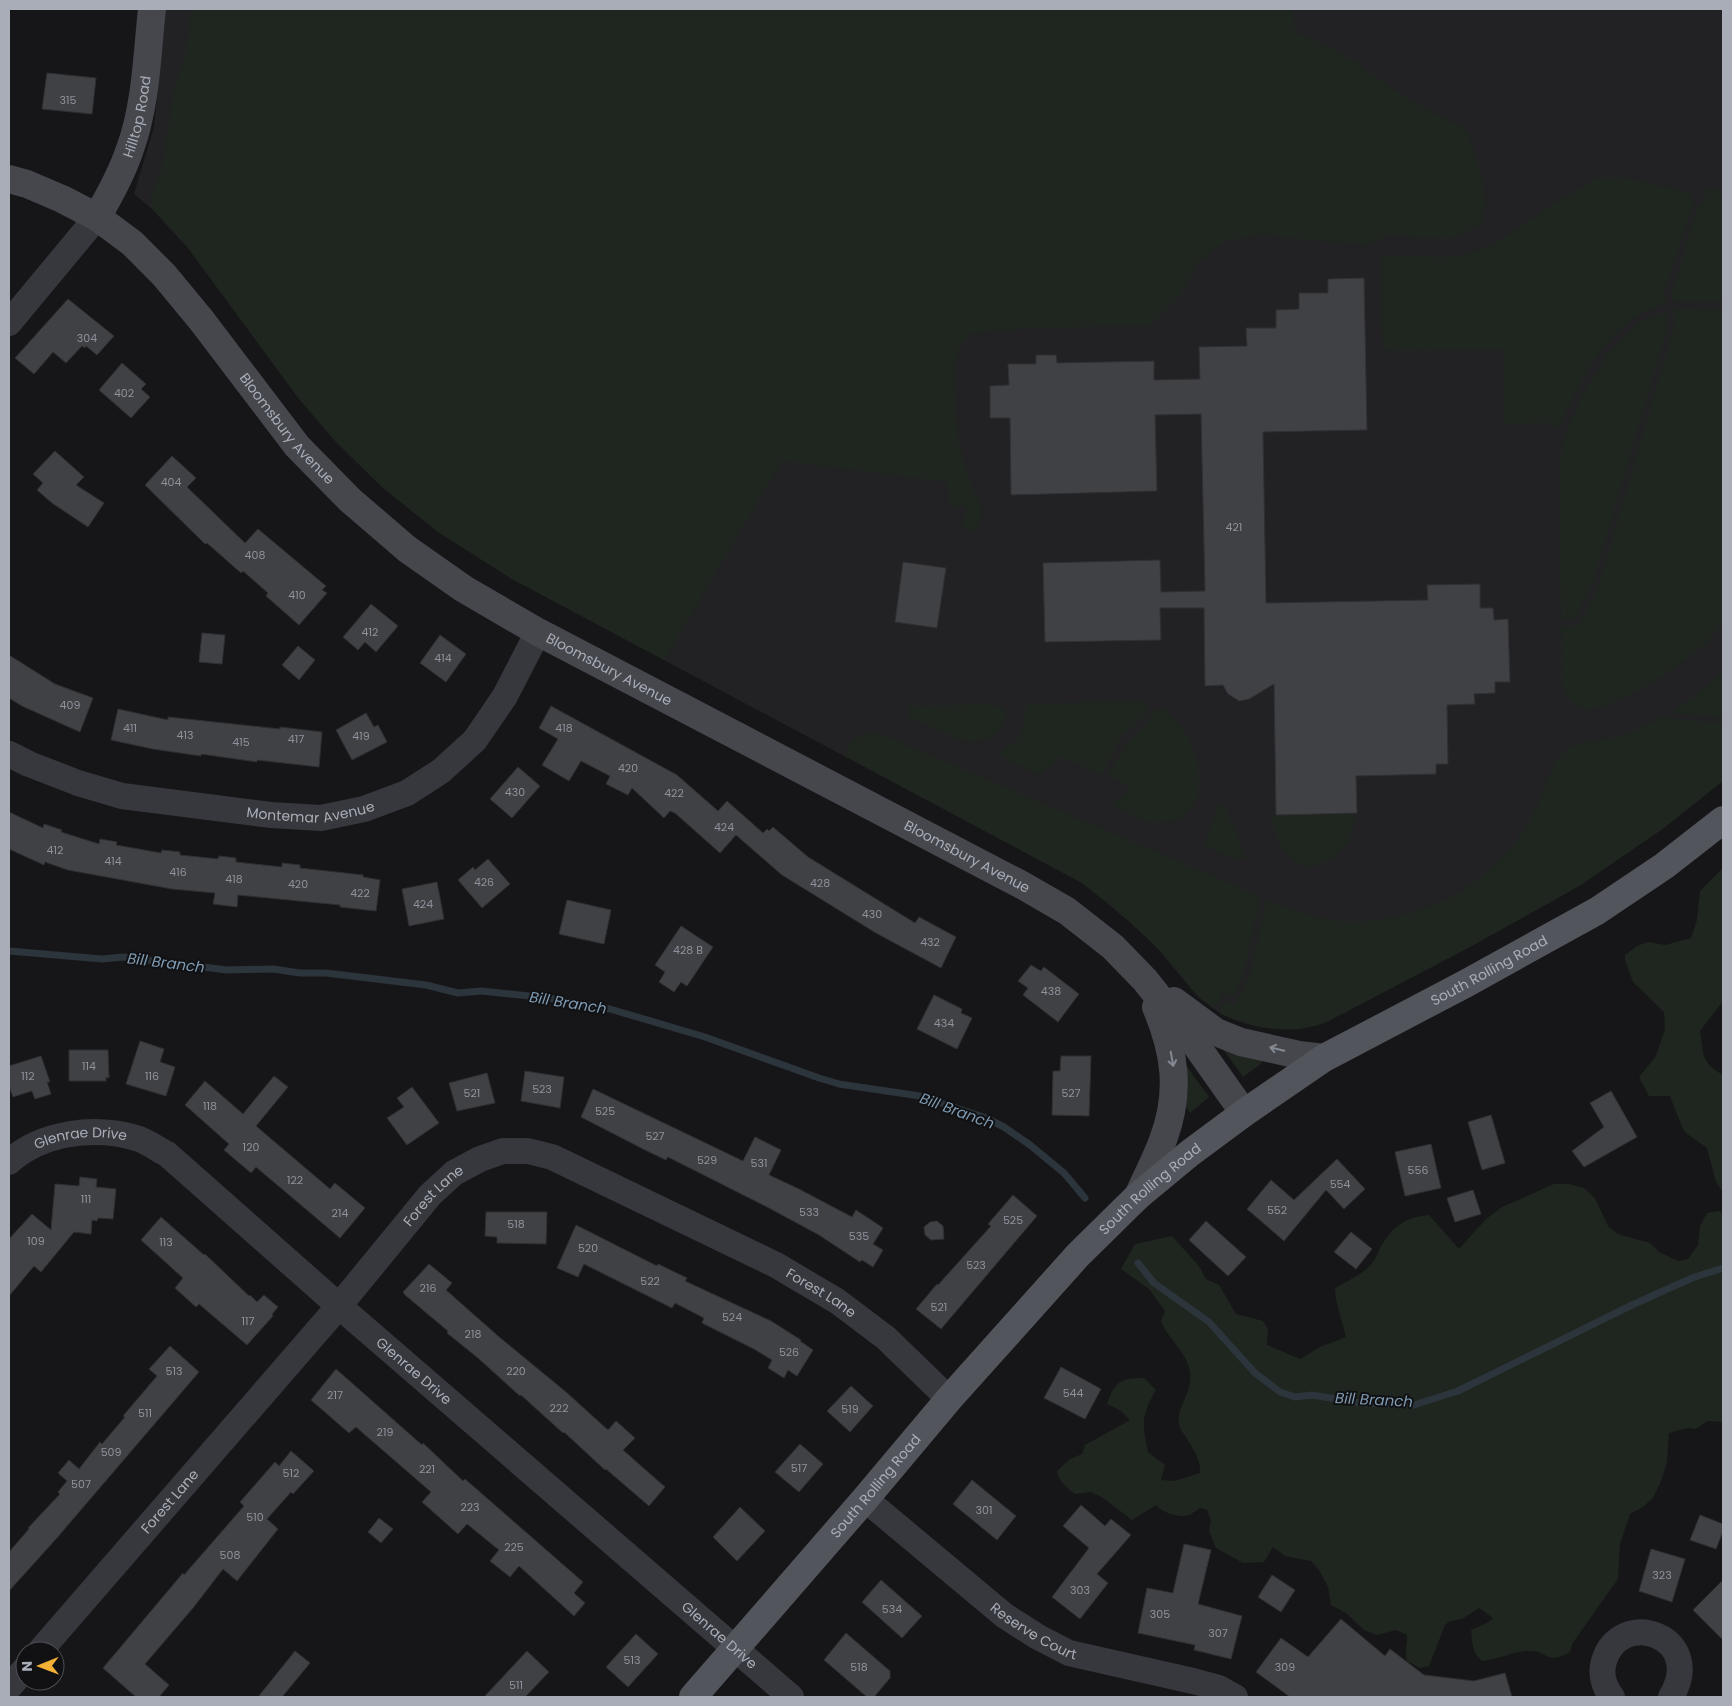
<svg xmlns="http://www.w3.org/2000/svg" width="1732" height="1706" font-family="Poppins,sans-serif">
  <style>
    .built { fill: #222225 }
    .green { fill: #1e261f }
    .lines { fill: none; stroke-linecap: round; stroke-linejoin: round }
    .stream { stroke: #2c353c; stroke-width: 7 }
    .building { fill: #404145; stroke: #303034 }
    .street { stroke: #37383d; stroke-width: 26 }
    .secondary { stroke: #45474d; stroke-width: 28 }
    .primary { stroke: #53555c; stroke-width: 28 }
    .oneway { stroke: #858993 }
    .labels { text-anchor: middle; stroke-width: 4; stroke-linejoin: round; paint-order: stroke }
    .number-label { font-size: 11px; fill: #8e929b }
    .street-label { font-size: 14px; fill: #a8adb8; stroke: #111113 }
    .water-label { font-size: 15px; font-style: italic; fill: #7f9bb3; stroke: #111113 }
  </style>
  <rect width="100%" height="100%" fill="#161618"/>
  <polygon class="built" points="166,9 1723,9 1723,777 1221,1014 1199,998 1153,943 1115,909 1082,883 512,579 438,532 383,488 336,442 299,399 188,248 154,211 134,194 154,127"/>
  <g class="green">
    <polygon points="192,9 1291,9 1296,32 1339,51 1406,97 1468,131 1481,173 1485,201 1481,225 1452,239 1390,235 1368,245 1297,239 1264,234 1226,241 1199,261 1182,293 1151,325 996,330 971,334 960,346 954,365 957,437 965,465 982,512 975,530 963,529 966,506 949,506 947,482 782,461 664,660 512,579 438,532 383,488 336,442 299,399 188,248 154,211 150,198 162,169 175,84 184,62"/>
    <path d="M1624,177L1683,191L1690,194L1693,204L1664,292L1666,303C1655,307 1644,311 1634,318C1595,344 1577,389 1558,429L1551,423L1504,424L1503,349L1383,351L1381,255L1443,257L1466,255L1492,245L1545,209L1597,178Z"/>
    <polygon points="1707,188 1716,190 1723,197 1723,301 1673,302 1672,292 1698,205 1703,203"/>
    <path d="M1698,308V311L1723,310V623C1715,633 1707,643 1697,651C1677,668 1615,709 1589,709C1576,709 1566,698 1562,686L1561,626L1579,625L1599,585L1674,327L1673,309Z"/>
    <polygon points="1666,311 1667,328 1592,586 1574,618 1561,619 1559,464 1566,433 1582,395 1608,353 1638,322"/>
    <polygon points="1723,672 1723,717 1674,713 1674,710 1694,696"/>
    <path d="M1144,701L1147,707L1143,717L1124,735L1118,743L1102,775L1061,757L1041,775L999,756C1005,746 1017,743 1022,732C1025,722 1021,712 1029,704Z"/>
    <path d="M991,704C1022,710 998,744 967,741C955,739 926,724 912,719L908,712L911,706Z"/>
    <path d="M1162,709C1194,726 1219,799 1177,819C1168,823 1157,824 1147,821C1135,818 1123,810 1112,805L1127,793L1130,787L1108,776L1126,744L1146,724L1154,711Z"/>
    <path d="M1660,718L1723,723V781L1664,828L1581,885L1472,946L1327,1022C1291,1036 1254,1029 1221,1014V1009L1225,1001L1235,1005L1250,976L1265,906L1269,901C1292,910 1316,919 1341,921C1412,926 1483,892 1522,832C1531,819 1537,806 1543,792C1549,778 1552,763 1564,752C1576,742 1592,743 1607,739C1626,735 1643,727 1660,718Z"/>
    <path d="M872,732L881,734L1255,894L1259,902L1244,973L1232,997L1223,992L1215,1006L1212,1007C1188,990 1173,963 1152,943C1130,921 1106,902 1082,883L847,757L845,752C851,740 859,735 872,732Z"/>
    <polygon points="1225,805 1244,854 1244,858 1238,860 1209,848 1204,844 1217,809 1219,806"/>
    <path d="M1353,813C1354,821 1354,828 1351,836C1342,856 1312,877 1292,860C1278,849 1274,832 1271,815Z"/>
    <path d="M1723,868V1001L1700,1031C1704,1054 1700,1062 1723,1075V1192L1716,1182L1707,1148L1686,1133L1682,1127L1670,1096H1649L1639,1077L1656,1056L1665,1029L1664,1012L1633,982L1625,960V955L1637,946L1648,942L1665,945L1691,938L1697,920L1700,891Z"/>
    <polygon points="1218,1042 1262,1055 1262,1063 1243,1077"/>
    <polygon points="1183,1061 1209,1097 1190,1113 1186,1107 1182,1106"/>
    <path d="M1554,1184H1569L1584,1188L1595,1198L1608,1226L1618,1234L1650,1243L1659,1252L1678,1261L1688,1259L1698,1245L1700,1226L1707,1213L1719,1211L1723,1214V1422L1707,1421L1696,1429L1688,1428L1669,1433L1667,1461L1662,1479L1653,1498L1643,1507L1630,1514L1620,1544L1618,1579L1572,1644L1570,1652C1545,1666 1549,1650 1529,1651C1513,1651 1499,1660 1482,1661C1472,1652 1472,1642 1471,1630L1489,1622L1493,1618L1479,1608L1462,1619L1450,1621L1445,1625L1429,1666L1420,1668L1407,1661C1404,1652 1408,1645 1407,1635L1396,1630L1377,1635L1364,1630L1346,1613L1331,1605L1328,1587L1319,1570L1311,1561L1285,1556L1273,1547L1264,1562L1243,1563L1216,1548L1209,1531L1211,1520L1207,1510L1200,1508C1197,1510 1192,1514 1189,1515C1178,1518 1163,1513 1156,1505L1132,1520L1103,1498L1091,1492L1075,1494C1067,1488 1059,1482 1057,1471L1070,1459L1082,1454L1085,1445L1130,1420L1121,1411L1107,1404C1115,1381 1121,1378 1144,1378L1156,1390C1141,1416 1142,1423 1148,1452L1165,1465L1161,1480L1174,1481L1200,1473C1201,1459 1193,1449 1186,1437C1184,1434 1181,1431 1180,1428C1173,1407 1196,1392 1189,1368C1185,1350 1167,1338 1161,1321L1165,1311L1149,1289L1121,1269L1135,1244L1172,1236L1199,1266L1206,1279L1219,1285L1236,1314L1263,1321L1268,1329L1267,1345L1300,1359L1320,1347L1346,1337L1336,1300L1335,1288C1347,1281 1364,1274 1373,1262C1376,1258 1378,1252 1380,1248C1392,1227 1405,1217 1429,1215L1459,1249L1486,1219L1502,1207Z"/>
  </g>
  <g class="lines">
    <g class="stream">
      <polyline points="9,951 102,959 123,957 227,970 273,969 300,973 326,973 426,985 458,993 481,991 548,998 610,1009 705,1037 819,1078 839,1084 920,1096 986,1118 1004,1127 1030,1145 1064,1173 1085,1198"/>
      <polyline points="1138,1263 1154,1283 1209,1322 1255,1373 1280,1392 1295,1397 1312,1395 1360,1403 1414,1405 1458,1391 1632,1305 1692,1278 1723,1268"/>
    </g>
  </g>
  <g class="building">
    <polygon points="47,73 96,78 92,114 42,109"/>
    <polygon points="1364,278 1367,430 1263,432 1266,603 1428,600 1427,585 1480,584 1480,608 1493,608 1494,620 1508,619 1510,682 1495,682 1495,693 1474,694 1475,704 1447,705 1448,764 1436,764 1436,774 1356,776 1357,813 1276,815 1274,684 1249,699 1239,701 1228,694 1223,685 1205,686 1204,608 1160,608 1161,640 1045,642 1043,563 1160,560 1161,592 1205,591 1201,414 1155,415 1157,491 1011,495 1010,418 990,418 990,386 1009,385 1008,364 1036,364 1036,355 1056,355 1057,363 1154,361 1154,380 1200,379 1199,347 1247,346 1246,328 1276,328 1276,310 1299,309 1299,293 1328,293 1328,279"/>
    <polygon points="68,299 114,336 97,355 86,346 85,348 82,346 66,363 53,352 34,374 15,358"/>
    <polygon points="122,363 146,384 141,389 150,397 131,418 99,390"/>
    <polygon points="55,451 84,477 76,485 104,503 88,527 52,503 37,490 43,483 33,474"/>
    <polygon points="172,456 196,478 187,487 245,543 258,529 326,586 322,590 327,593 299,625 266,596 268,593 243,571 241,573 207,543 205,544 145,485"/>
    <polygon points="903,562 946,568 937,628 895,622"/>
    <polygon points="371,604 398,626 376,652 365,642 358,650 343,637"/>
    <polygon points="202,633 225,635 222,664 199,662"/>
    <polygon points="440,635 466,654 446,682 420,663"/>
    <polygon points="298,646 315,660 299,680 282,665"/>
    <polygon points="9,655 55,684 93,698 80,732 22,706 9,698"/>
    <polygon points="551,706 677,775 718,811 727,801 763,833 767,829 769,831 773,827 808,857 915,923 919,917 956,937 941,968 876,933 782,875 736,835 720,853 675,813 670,811 664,818 632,788 628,795 606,784 610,776 581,761 569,781 542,765 558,739 539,728"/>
    <polygon points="118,709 168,720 168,717 280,729 280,727 322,732 319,767 257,760 257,762 201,754 201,756 153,749 111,740"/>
    <polygon points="366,713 374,727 378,725 387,742 352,760 336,730"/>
    <polygon points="518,767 540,786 512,818 490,799"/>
    <polygon points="9,812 43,828 44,824 62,830 61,832 99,844 100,839 117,842 116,845 161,853 162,850 180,852 180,855 218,859 219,856 236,858 236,862 282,867 282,863 300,865 300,868 363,875 363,877 380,880 376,911 340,907 340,905 238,895 237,907 213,904 215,893 172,889 68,870 45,862 44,865 9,849"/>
    <polygon points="488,859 510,884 482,908 458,880 473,867 475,870"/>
    <polygon points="437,882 444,919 409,926 402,889"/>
    <polygon points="567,900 611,910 604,944 559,934"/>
    <polygon points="681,926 713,947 687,986 681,982 674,992 659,982 665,972 655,965"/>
    <polygon points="1031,965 1041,971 1044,967 1079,994 1058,1022 1023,995 1028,988 1018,981"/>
    <polygon points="934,995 962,1009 961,1013 972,1018 957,1049 917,1029"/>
    <polygon points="140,1041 164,1049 160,1062 175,1067 166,1096 126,1084"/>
    <polygon points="69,1050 108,1050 109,1078 106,1077 106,1081 69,1081"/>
    <polygon points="41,1056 50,1082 47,1082 51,1094 35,1099 32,1091 13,1097 9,1086 9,1066"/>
    <polygon points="1061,1056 1091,1056 1089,1116 1052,1115 1053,1071 1060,1071"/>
    <polygon points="525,1071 564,1077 560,1108 521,1101"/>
    <polygon points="487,1073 495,1103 457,1111 449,1083"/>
    <polygon points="274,1076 288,1087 256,1126 330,1189 335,1183 365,1208 340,1238 256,1167 251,1173 224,1150 229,1144 185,1105 205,1081 243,1114"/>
    <polygon points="412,1087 439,1123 407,1145 387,1118 404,1107 397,1098"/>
    <polygon points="593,1089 743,1161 755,1137 781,1150 769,1175 799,1189 852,1217 856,1210 883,1228 873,1244 883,1250 873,1267 862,1260 860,1262 819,1235 769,1208 668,1157 666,1160 645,1150 581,1117"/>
    <polygon points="1611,1091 1637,1137 1584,1167 1572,1151 1604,1127 1590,1103"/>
    <polygon points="1491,1115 1505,1163 1482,1170 1468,1122"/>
    <polygon points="1431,1144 1441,1188 1405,1196 1395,1152"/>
    <polygon points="1337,1159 1365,1189 1344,1209 1326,1190 1284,1241 1247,1209 1271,1180 1294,1200"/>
    <polygon points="80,1177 97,1179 96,1187 116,1189 113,1219 98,1218 97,1221 92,1220 91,1234 74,1232 41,1272 34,1266 9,1296 9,1239 32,1214 51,1230 55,1184 79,1186"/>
    <polygon points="1473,1190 1481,1214 1455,1222 1447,1198"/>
    <polygon points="1013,1195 1037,1216 941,1329 916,1309 937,1284 938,1285 991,1226 988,1224"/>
    <polygon points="486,1212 547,1212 546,1244 497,1243 497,1237 485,1236"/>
    <polygon points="161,1217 204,1255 205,1254 249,1296 250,1295 257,1302 264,1295 278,1307 272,1314 273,1316 247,1345 199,1304 196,1307 175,1288 183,1278 141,1240"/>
    <polygon points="937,1221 943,1226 944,1239 931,1240 925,1235 924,1227 930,1222"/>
    <polygon points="1206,1221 1246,1257 1228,1276 1189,1240"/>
    <polygon points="576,1225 657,1266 658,1264 687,1278 685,1281 771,1321 801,1340 800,1341 813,1350 797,1376 788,1370 784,1378 768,1368 772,1360 754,1349 702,1323 704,1318 675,1303 672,1308 584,1264 578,1277 557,1268"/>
    <polygon points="1351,1232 1372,1249 1356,1269 1334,1252"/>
    <polygon points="429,1264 452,1283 446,1290 498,1336 566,1392 608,1430 616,1421 635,1438 623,1450 665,1487 649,1506 606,1469 605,1470 564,1432 563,1433 521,1395 520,1396 478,1358 447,1333 448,1331 405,1295 403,1292"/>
    <polygon points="170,1346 199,1372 56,1539 9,1591 9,1552 29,1529 28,1528 60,1494 58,1492 67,1481 58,1473 69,1460 79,1469 100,1442 102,1444 125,1417 123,1416 157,1376 149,1369"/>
    <polygon points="1061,1367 1101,1389 1085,1419 1044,1398"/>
    <polygon points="336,1369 422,1445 423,1443 463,1481 465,1479 583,1582 574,1593 585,1603 574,1616 519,1566 510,1577 490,1561 499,1550 467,1524 458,1534 422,1502 431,1492 356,1427 349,1433 311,1400"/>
    <polygon points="851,1386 873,1406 850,1432 827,1411"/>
    <polygon points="800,1444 823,1464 799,1492 775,1472"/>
    <polygon points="291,1451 314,1471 293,1494 291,1492 267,1519 278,1529 237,1581 223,1569 193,1608 145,1664 169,1685 159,1697 136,1697 103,1668 183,1573 184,1575 244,1506 240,1502 275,1462 279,1466"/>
    <polygon points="972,1480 1016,1516 997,1540 953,1504"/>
    <polygon points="1081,1505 1105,1526 1111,1519 1131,1535 1097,1574 1108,1583 1080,1619 1052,1597 1089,1548 1063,1526"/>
    <polygon points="740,1507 765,1531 737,1561 713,1537"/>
    <polygon points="1700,1515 1723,1524 1723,1531 1716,1549 1690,1540"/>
    <polygon points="379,1518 393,1529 381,1543 368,1532"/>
    <polygon points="1184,1544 1211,1550 1198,1604 1242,1616 1231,1659 1194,1650 1195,1645 1138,1633 1147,1588 1173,1593"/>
    <polygon points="1651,1549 1685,1559 1672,1602 1639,1591"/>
    <polygon points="1272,1575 1295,1590 1281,1612 1258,1597"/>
    <polygon points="881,1580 922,1616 902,1638 862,1602"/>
    <polygon points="1723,1580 1723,1640 1693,1610"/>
    <polygon points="1341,1619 1385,1656 1390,1649 1424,1675 1474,1681 1505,1673 1512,1697 1290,1697 1256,1672 1281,1638 1308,1657"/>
    <polygon points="846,1633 890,1671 890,1678 874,1697 867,1697 824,1660"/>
    <polygon points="636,1634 658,1654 628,1687 606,1667"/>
    <polygon points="295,1651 310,1663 282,1697 258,1697"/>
    <polygon points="527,1651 549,1672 525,1697 484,1697"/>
  </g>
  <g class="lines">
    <g class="street">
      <polyline points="9,323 97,217"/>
      <path id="s1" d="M9,754L29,764L78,783L122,796L271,815L321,818L364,809L407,793L441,771L475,740L505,696L538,632"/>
      <path id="s2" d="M9,1162C42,1132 94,1126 136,1138C147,1141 157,1149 167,1154L339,1306L791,1697"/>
      <path id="s3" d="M865,1499L1005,1616L1038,1637L1069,1653L1193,1681L1219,1688L1235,1697"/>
      <path id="s4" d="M40,1651L339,1306L430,1195L454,1173L480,1159L503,1151H528L552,1157L776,1265L837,1301L886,1338L949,1399"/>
      <polyline points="9,1687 25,1669"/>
      <path d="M1612,1697C1604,1687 1600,1674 1604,1661C1621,1606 1707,1637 1671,1697"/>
    </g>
    <g class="secondary">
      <path id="s5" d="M9,179L27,184L62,199L97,217L132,243L164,275L202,321L297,446L350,500L407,549L464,589L538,632L1020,884L1067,911L1113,947L1145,980L1191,1038L1244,1113"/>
      <path id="s6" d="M97,217C110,195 122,173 130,149C146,105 147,55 152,9"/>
      <polyline points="1174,1001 1216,1032 1241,1042 1299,1055 1324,1058"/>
      <path d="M1138,1196C1146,1178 1156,1159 1163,1140C1181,1092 1175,1052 1156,1007"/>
    </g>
    <path class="primary" id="s7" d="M693,1697L865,1499L949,1399L1078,1255L1138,1196L1190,1153L1244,1113L1324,1058L1465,984L1597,911L1664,866L1723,820"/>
  </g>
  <defs><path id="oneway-shaft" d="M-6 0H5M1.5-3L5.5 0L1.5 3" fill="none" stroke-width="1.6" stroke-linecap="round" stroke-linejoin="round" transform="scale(1.25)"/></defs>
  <g class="oneway">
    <use href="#oneway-shaft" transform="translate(1277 1049) rotate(-166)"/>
    <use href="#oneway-shaft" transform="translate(1172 1059) rotate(80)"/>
  </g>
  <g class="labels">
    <g class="number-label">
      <text x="68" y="104">315</text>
      <text x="87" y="342">304</text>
      <text x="124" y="397">402</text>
      <text x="171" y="486">404</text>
      <text x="1234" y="531">421</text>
      <text x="255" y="559">408</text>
      <text x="297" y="599">410</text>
      <text x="370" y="636">412</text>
      <text x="443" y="662">414</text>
      <text x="70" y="709">409</text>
      <text x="130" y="732">411</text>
      <text x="564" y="732">418</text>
      <text x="185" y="739">413</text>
      <text x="361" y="740">419</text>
      <text x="296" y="743">417</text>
      <text x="241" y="746">415</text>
      <text x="628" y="772">420</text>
      <text x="515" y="796">430</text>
      <text x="674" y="797">422</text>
      <text x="724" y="831">424</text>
      <text x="55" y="854">412</text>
      <text x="113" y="865">414</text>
      <text x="178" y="876">416</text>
      <text x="234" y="883">418</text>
      <text x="484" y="886">426</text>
      <text x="820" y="887">428</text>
      <text x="298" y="888">420</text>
      <text x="360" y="897">422</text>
      <text x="423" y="908">424</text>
      <text x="872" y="918">430</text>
      <text x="930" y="946">432</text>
      <text x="688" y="954">428 B</text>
      <text x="1051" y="995">438</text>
      <text x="944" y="1027">434</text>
      <text x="89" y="1070">114</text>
      <text x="28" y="1080">112</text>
      <text x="152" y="1080">116</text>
      <text x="542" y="1093">523</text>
      <text x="472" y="1097">521</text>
      <text x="1071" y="1097">527</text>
      <text x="210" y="1110">118</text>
      <text x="605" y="1115">525</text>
      <text x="655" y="1140">527</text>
      <text x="251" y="1151">120</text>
      <text x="707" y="1164">529</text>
      <text x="759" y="1167">531</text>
      <text x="1418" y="1174">556</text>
      <text x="295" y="1184">122</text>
      <text x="1340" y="1188">554</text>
      <text x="86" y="1203">111</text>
      <text x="1277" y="1214">552</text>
      <text x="809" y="1216">533</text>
      <text x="340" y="1217">214</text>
      <text x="1013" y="1224">525</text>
      <text x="516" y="1228">518</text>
      <text x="859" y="1240">535</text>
      <text x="36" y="1245">109</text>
      <text x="166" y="1246">113</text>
      <text x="588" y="1252">520</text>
      <text x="976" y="1269">523</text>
      <text x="650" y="1285">522</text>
      <text x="428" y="1292">216</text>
      <text x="939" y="1311">521</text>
      <text x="732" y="1321">524</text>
      <text x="248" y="1325">117</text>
      <text x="473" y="1338">218</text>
      <text x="789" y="1356">526</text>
      <text x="174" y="1375">513</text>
      <text x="516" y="1375">220</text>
      <text x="1073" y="1397">544</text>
      <text x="335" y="1399">217</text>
      <text x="559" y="1412">222</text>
      <text x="850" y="1413">519</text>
      <text x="145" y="1417">511</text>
      <text x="385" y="1436">219</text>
      <text x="111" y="1456">509</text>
      <text x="799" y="1472">517</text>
      <text x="427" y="1473">221</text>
      <text x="291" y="1477">512</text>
      <text x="81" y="1488">507</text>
      <text x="470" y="1511">223</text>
      <text x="984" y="1514">301</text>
      <text x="255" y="1521">510</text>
      <text x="514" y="1551">225</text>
      <text x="230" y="1559">508</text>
      <text x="1662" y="1579">323</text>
      <text x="1080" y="1594">303</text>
      <text x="892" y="1613">534</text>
      <text x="1160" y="1618">305</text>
      <text x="1218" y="1637">307</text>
      <text x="632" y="1664">513</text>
      <text x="859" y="1671">518</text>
      <text x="1285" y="1671">309</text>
      <text x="516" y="1689">511</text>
    </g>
    <g class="street-label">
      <text dy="5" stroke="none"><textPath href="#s6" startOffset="109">Hilltop Road</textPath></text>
      <text dy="5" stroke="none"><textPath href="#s5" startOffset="382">Bloomsbury Avenue</textPath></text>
      <text dy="5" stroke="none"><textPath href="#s5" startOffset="788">Bloomsbury Avenue</textPath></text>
      <text dy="5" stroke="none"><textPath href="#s1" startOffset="311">Montemar Avenue</textPath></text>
      <text dy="5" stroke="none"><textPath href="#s5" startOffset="1192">Bloomsbury Avenue</textPath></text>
      <text dy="5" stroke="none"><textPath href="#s7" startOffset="1089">South Rolling Road</textPath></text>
      <text dy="5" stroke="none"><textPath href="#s2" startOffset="78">Glenrae Drive</textPath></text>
      <text dy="5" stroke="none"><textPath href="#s7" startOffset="684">South Rolling Road</textPath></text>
      <text dy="5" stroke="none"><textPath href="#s4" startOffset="602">Forest Lane</textPath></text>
      <text dy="5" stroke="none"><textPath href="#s4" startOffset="1038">Forest Lane</textPath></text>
      <text dy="5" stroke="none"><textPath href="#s2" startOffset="498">Glenrae Drive</textPath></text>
      <text dy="5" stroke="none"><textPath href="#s7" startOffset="279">South Rolling Road</textPath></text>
      <text dy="5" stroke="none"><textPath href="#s4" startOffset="198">Forest Lane</textPath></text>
      <text dy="5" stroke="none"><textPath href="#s3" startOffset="215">Reserve Court</textPath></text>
      <text dy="5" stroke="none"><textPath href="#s2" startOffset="902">Glenrae Drive</textPath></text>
    </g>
    <g class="water-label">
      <text transform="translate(166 963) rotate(7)" y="5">Bill Branch</text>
      <text transform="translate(568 1003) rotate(9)" y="5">Bill Branch</text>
      <text transform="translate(957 1111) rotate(20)" y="5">Bill Branch</text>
      <text transform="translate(1374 1400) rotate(3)" y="5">Bill Branch</text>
    </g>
  </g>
  <rect width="1732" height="1706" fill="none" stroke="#a8adb8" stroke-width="20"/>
  <g transform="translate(40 1666) rotate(269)"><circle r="24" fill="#111113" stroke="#4d4f55"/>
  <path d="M0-4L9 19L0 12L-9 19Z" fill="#f2b134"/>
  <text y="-8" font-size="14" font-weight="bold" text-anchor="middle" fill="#a8adb8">N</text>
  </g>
</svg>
